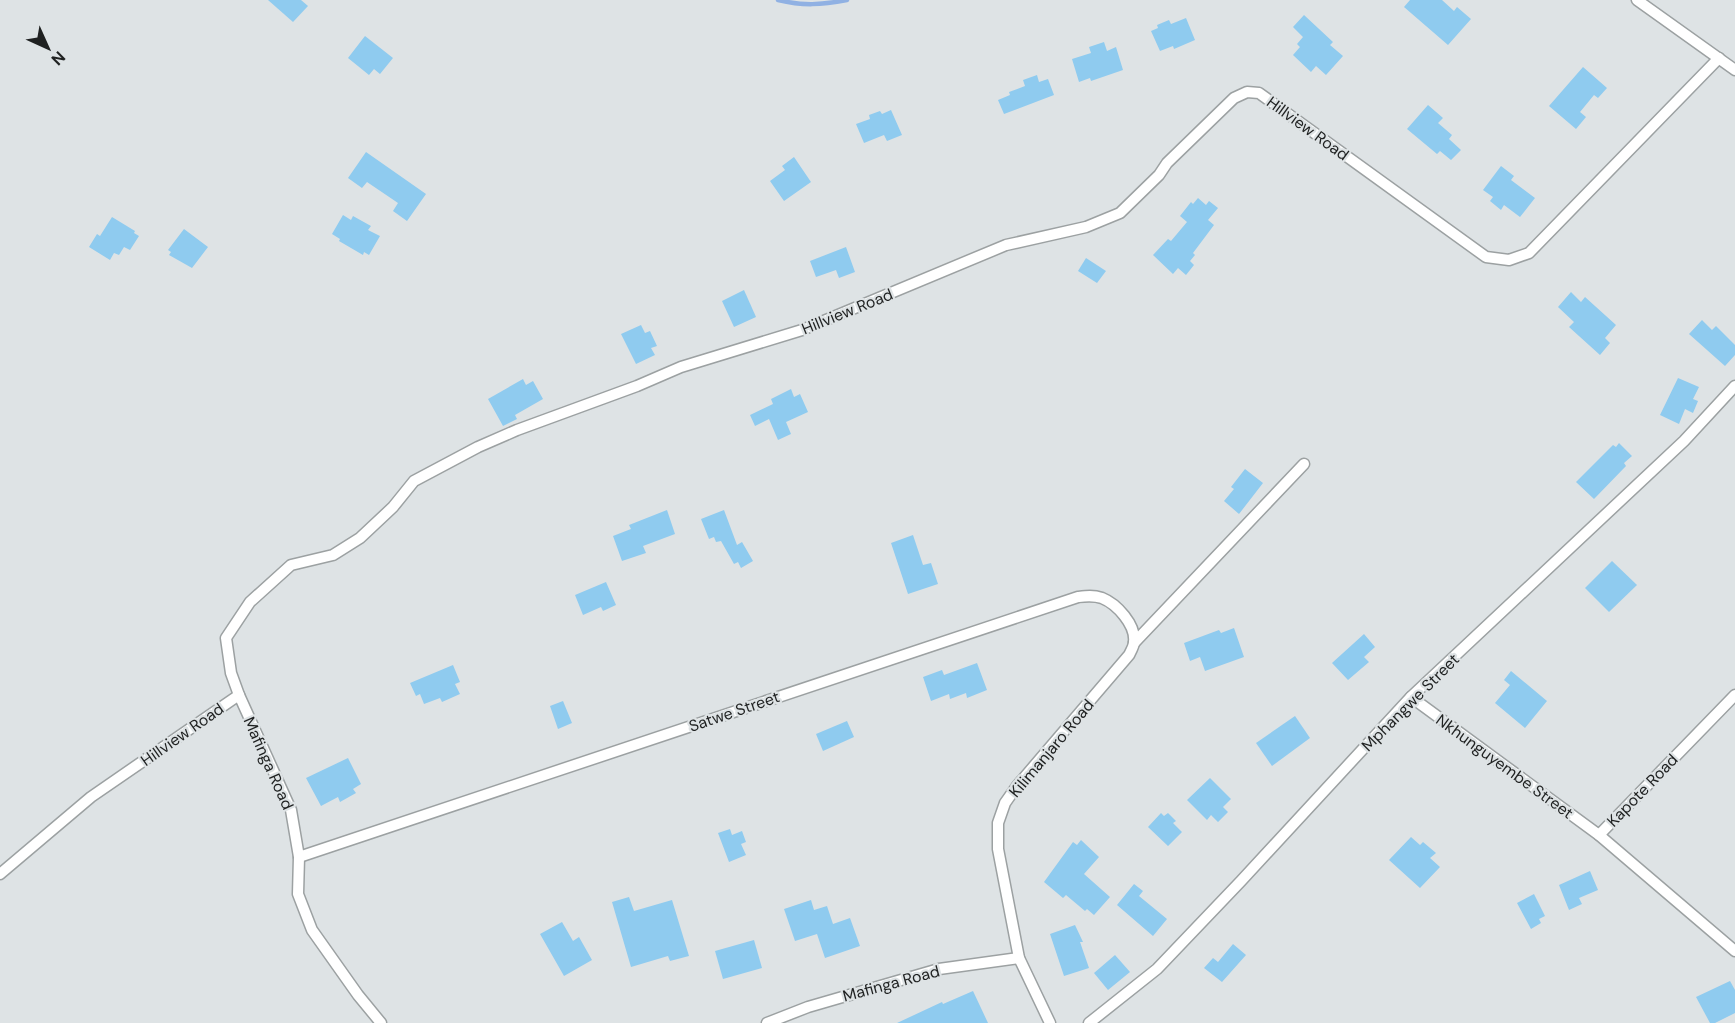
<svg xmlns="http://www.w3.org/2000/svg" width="1735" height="1023" font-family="'DM Sans',sans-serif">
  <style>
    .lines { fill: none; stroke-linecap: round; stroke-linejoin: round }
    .stream { stroke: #90b1e3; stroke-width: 4.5 }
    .building { fill: #8fcbef }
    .street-casing { stroke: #9ca1a2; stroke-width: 13 }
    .street { stroke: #fff; stroke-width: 10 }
    .labels { text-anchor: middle; stroke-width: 4.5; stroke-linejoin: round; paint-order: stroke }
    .street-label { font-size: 16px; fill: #1f2121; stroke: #dee3e5 }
  </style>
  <rect width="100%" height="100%" fill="#dee3e5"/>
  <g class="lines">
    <path class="stream" d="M778,0C803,6 821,5 847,0"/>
  </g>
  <g class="building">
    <polygon points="268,0 301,0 308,6 293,22"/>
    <polygon points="1410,0 1442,0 1454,11 1457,7 1471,19 1448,45 1404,7"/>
    <polygon points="1304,15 1333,42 1330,45 1343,56 1326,75 1316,66 1311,72 1293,55 1300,47 1297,44 1303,37 1293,27"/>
    <polygon points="1186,18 1195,40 1174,49 1173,46 1160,51 1151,31 1158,28 1157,25 1169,20 1171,24"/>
    <polygon points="365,36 393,58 380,74 374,69 369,75 348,58"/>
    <polygon points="1104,42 1107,51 1116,47 1123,70 1091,81 1090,78 1079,82 1072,59 1091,53 1089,47"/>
    <polygon points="1583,67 1607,88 1598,98 1594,95 1580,112 1586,117 1576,129 1549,106"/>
    <polygon points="1037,75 1039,82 1048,79 1054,95 1004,114 998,100 1010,95 1009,92 1025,86 1023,80"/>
    <polygon points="1428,105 1443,118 1438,123 1452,135 1449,139 1461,150 1451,160 1440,151 1437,154 1407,129"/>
    <polygon points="891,110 902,135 887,141 884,135 864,143 856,124 870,119 869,115 880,111 882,114"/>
    <polygon points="366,152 426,194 407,221 393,211 398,203 367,182 362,188 348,178"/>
    <polygon points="794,157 811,182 784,201 770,181 785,170 782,166"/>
    <polygon points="1501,166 1514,176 1511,180 1535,198 1520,217 1504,205 1501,210 1490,201 1493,197 1483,190"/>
    <polygon points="1198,198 1206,205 1209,201 1218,208 1208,220 1214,225 1193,253 1195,255 1190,261 1194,265 1186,275 1178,268 1173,274 1153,255 1168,239 1171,241 1187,222 1180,216 1191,202 1193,204"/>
    <polygon points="343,215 351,220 353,216 371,226 368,230 380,236 369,255 364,252 363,255 339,241 340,239 332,234"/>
    <polygon points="112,217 135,231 134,233 139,236 130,250 124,247 119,255 114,253 110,260 89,247 97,234 100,236"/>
    <polygon points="184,229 208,247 192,268 169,255 171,252 168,250"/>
    <polygon points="846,247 855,272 839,278 836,270 816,277 810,261"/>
    <polygon points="1086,258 1106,271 1097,283 1078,271"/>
    <polygon points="744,290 756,317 734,327 722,301"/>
    <polygon points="1571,292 1581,302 1585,297 1616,325 1605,338 1610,343 1600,355 1569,327 1574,322 1558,307"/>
    <polygon points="1702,320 1712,330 1716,326 1735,345 1735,355 1725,366 1689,334"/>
    <polygon points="641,325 645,333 650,331 657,346 651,348 655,355 636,364 621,334"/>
    <polygon points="1678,378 1699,387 1693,399 1698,401 1693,413 1685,409 1679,424 1660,415"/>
    <polygon points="523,379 526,385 533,381 543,399 515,415 517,419 503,426 488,399"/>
    <polygon points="791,389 794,397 800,394 808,412 786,422 791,434 778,440 769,419 755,426 750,415 773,404 771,399"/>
    <polygon points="1619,443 1632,456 1624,463 1626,466 1594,499 1576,482 1613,445 1616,447"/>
    <polygon points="1245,469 1263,483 1239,514 1224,501 1234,489 1231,487"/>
    <polygon points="667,510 675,534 643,546 646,553 622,561 613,536 631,529 629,525"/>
    <polygon points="724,510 737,545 742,542 753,561 741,568 738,562 734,564 721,541 716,542 714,537 709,539 701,519"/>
    <polygon points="913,535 923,565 931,563 938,584 908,594 891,543"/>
    <polygon points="1612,561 1637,585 1609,612 1585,588"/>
    <polygon points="606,582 616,605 603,611 601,607 583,615 575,595"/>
    <polygon points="1234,628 1244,657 1205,671 1200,657 1190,661 1184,643 1219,630 1221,633"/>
    <polygon points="1364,634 1375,647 1364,657 1369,662 1348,680 1332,663"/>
    <polygon points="977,663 987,690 967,698 966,693 950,699 949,694 931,701 923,677 942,670 944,675"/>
    <polygon points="453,665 460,682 455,684 460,694 442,702 440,698 424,704 420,694 416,696 410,683"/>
    <polygon points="1511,671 1547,701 1525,728 1495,703 1510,685 1504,680"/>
    <polygon points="563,701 572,723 558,729 550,706"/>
    <polygon points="1295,716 1310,738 1272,766 1256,743"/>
    <polygon points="847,721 854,737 823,751 816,734"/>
    <polygon points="348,758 361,784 353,789 356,793 340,802 338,797 321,806 306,778"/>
    <polygon points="1210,778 1231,799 1223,807 1228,812 1218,822 1211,815 1207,820 1187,800"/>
    <polygon points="1161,813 1164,816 1168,813 1176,821 1173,823 1182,832 1168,846 1148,827"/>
    <polygon points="730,829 732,835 742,831 746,842 741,844 746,855 729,862 718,833"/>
    <polygon points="1411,837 1420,845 1423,842 1436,853 1430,858 1440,867 1420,888 1389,860"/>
    <polygon points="1081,840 1099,857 1084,874 1110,897 1094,915 1087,909 1085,911 1066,895 1063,898 1044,882 1073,842 1077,845"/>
    <polygon points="1590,871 1598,890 1579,898 1582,904 1569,910 1559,885"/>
    <polygon points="1134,884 1143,891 1139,896 1167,919 1153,936 1117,905"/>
    <polygon points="1534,894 1545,916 1539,919 1541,923 1531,929 1517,903"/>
    <polygon points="629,897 634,911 672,900 689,956 670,961 668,956 631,967 612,902"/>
    <polygon points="811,900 814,910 827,906 833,924 850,918 860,946 825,958 817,934 795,941 784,909"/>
    <polygon points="562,922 573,941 579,937 592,960 564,976 540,934"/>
    <polygon points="1075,925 1083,942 1080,942 1089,968 1064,976 1050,934"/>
    <polygon points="754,940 762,968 723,979 715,951"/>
    <polygon points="1233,944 1246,955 1222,982 1204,968 1213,958 1218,962"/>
    <polygon points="1115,955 1130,972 1108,990 1094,973"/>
    <polygon points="1730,981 1735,990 1735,1013 1715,1023 1710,1023 1696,997"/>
    <polygon points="973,991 988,1023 897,1023 942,1002 943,1004"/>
  </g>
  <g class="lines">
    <defs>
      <g id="street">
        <polyline points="1637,0 1735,70"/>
        <polyline points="1134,643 1304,464"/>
        <polyline points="239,695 291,810 299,857 298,894 312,930 358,995 381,1023"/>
        <polyline points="1735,695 1599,835 1735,951"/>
        <polyline points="1411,697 1599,835"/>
        <path d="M299,857L1078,597C1086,596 1093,595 1102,598C1117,604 1136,625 1134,642C1134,646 1131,651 1129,655L1017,786L1005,803L998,823V849L1019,958L1050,1023"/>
        <polyline points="0,874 91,797 239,695 231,673 226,638 250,602 291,565 333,555 360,538 393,507 414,481 478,447 517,430 637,386 681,367 802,330 1006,245 1086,227 1120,213 1159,175 1167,163 1234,98 1247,92 1259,93 1486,257 1509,260 1529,253 1719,58"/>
        <polyline points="767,1023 808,1007 939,969 1019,958"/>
        <polyline points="1089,1023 1157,969 1241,881 1411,697 1684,441 1735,386"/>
      </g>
    </defs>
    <use href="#street" class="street-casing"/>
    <use href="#street" class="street"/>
  </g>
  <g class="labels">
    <g class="street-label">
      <text transform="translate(1308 128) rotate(36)" y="6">Hillview Road</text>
      <text transform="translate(847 311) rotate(-22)" y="6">Hillview Road</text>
      <text transform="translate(1410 702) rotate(-45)" y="6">Mphangwe Street</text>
      <text transform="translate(734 711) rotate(-19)" y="6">Satwe Street</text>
      <text transform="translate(182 734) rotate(-35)" y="6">Hillview Road</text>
      <text transform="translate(1051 748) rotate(-50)" y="6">Kilimanjaro Road</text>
      <text transform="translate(269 763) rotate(66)" y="6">Mafinga Road</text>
      <text transform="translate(1505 766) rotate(36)" y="6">Nkhunguyembe Street</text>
      <text transform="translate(1642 790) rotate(-46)" y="6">Kapote Road</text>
      <text transform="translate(891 983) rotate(-15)" y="6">Mafinga Road</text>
    </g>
  </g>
  <g transform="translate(48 48) rotate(135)" stroke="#dee3e5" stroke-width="4.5" paint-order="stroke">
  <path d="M0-4.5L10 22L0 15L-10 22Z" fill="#1f2121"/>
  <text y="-9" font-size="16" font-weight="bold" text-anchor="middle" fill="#1f2121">N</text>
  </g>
</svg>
